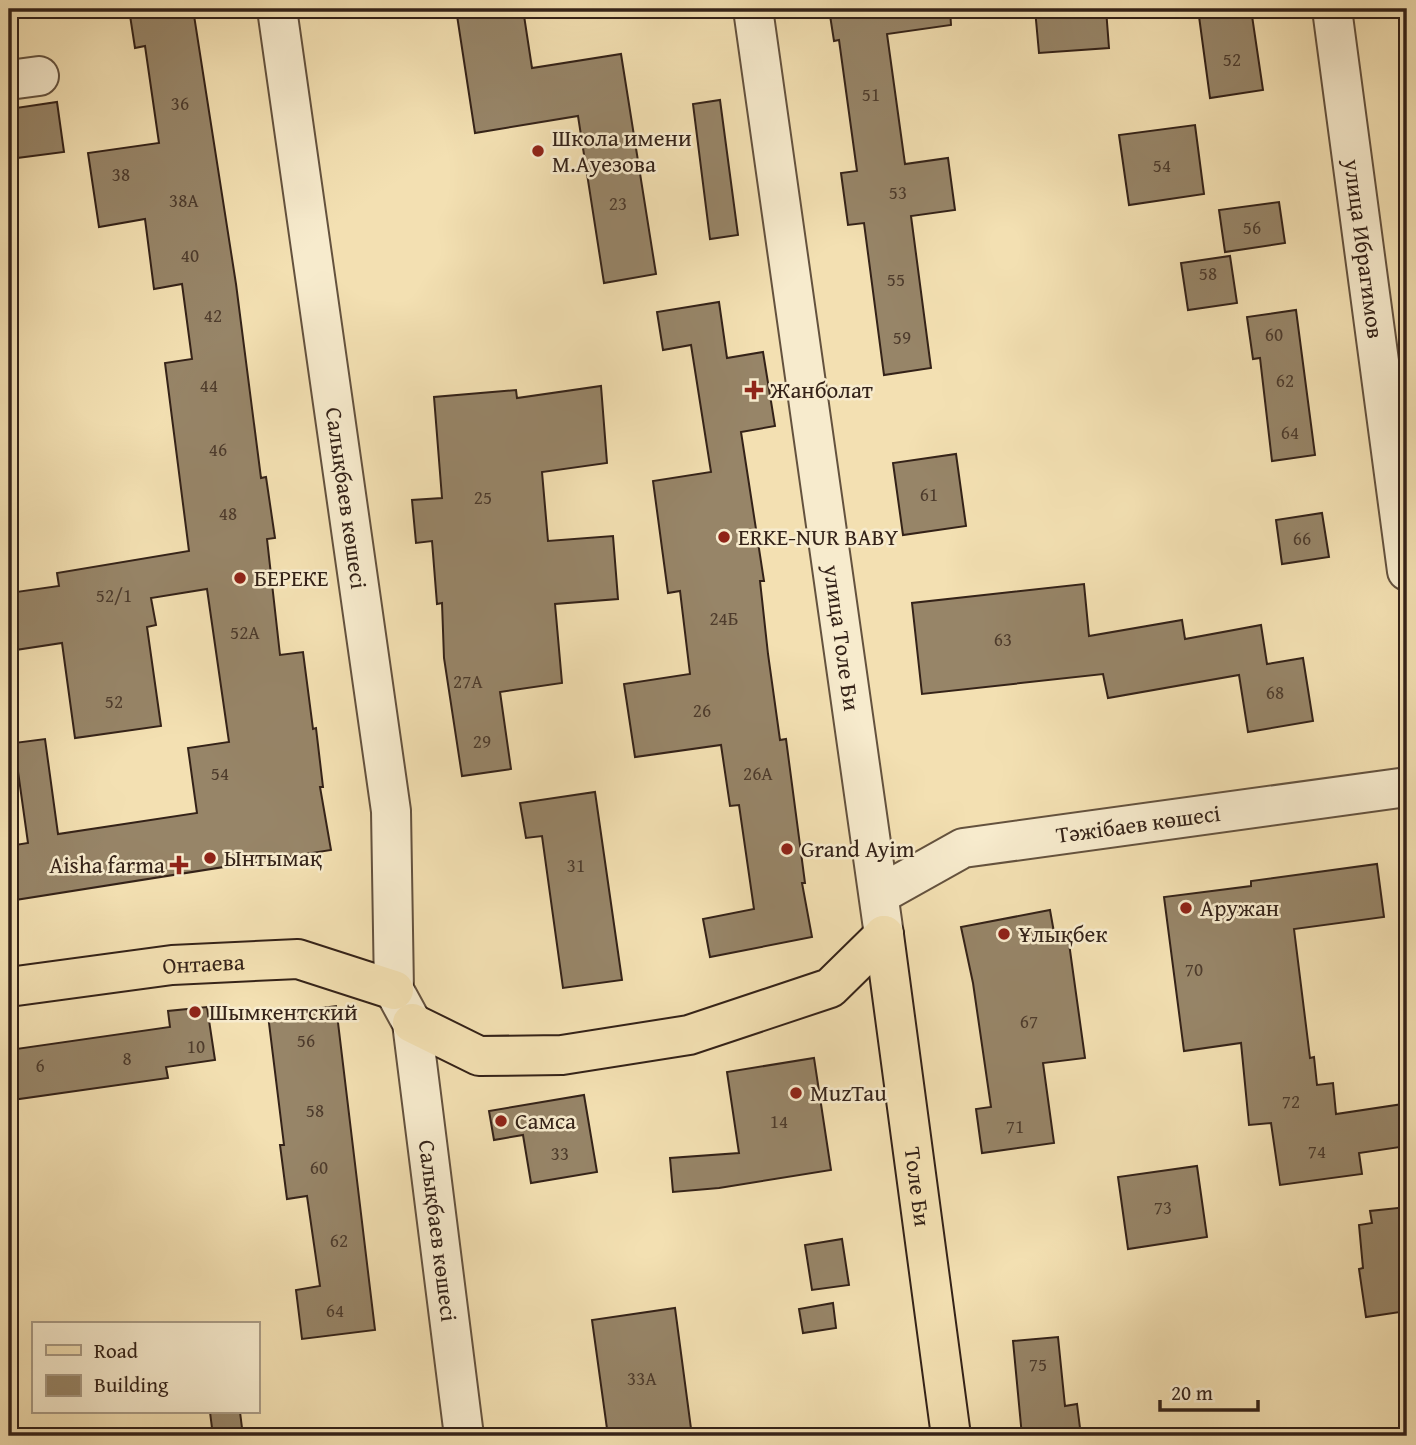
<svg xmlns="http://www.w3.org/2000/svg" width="1416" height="1445" font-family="'Gentium Book Plus',serif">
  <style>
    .building { fill: #978568; stroke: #342218; stroke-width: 2 }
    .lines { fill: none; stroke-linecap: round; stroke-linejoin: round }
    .minor-casing { stroke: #64523e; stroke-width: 42 }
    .major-casing { stroke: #342218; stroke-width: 42 }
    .minor { stroke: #f7ebcd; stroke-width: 38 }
    .major { stroke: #f3e0b2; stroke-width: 38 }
    .poi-dot { fill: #8f2418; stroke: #f7ebcd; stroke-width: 2.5 }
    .labels { text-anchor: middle; stroke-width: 5; stroke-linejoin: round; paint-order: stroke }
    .number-label { font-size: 19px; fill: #4d3b2c }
    .poi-label { font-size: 23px; fill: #342218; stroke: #f7ebcd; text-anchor: start }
    .street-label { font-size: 23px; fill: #342218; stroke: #f7ebcd }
  </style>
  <rect width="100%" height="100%" fill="#f3e0b2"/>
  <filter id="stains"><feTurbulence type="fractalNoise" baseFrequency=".00286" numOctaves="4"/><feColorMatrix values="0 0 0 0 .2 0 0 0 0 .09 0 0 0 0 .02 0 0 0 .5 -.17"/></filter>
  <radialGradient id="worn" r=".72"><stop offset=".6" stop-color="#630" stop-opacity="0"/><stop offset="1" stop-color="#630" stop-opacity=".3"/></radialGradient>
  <g class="building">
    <polygon points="129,9 193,9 236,284 261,478 266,477 275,538 267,539 280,655 303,652 313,729 316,728 323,787 320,787 331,850 9,901 9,846 28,843 14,743 45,739 58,834 197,813 188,748 229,742 207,589 151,598 156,625 147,627 161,726 75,738 62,643 9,651 9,593 59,586 57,573 189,551 165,363 192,359 182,284 154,289 145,219 99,227 88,153 159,143 145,46 135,48"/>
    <polygon points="456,9 523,9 532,68 621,54 656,274 604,283 578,116 475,133"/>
    <polygon points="829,9 950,9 951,25 887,34 905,164 948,158 955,210 911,216 931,368 884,375 864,223 848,225 841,173 857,171 839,40 834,41"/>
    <polygon points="1035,9 1106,9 1109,48 1039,53"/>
    <polygon points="1198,9 1251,9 1263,90 1210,98"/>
    <polygon points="720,100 738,235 710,239 693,104"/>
    <polygon points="57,102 64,152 9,159 9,109"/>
    <polygon points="1195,125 1204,194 1129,205 1119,135"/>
    <polygon points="1279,202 1285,243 1225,252 1219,210"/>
    <polygon points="1230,256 1237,303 1188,310 1181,263"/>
    <polygon points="719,302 727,358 763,352 775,426 741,432 764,581 760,581 768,654 780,740 786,739 805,883 802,883 812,937 710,957 703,919 754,909 739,805 730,806 721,745 635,757 624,684 690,674 680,591 668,593 653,481 711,472 691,345 663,350 657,312"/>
    <polygon points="1296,310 1315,455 1272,461 1260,358 1253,359 1247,317"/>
    <polygon points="601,386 607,463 542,472 548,541 613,536 618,599 555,604 562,683 500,692 511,769 462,776 444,658 442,603 437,604 432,541 416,543 412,500 442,498 434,397 516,390 517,398"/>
    <polygon points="956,454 966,526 903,535 893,463"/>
    <polygon points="1322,513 1329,557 1282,564 1276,520"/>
    <polygon points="1084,584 1089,636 1182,620 1185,639 1261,625 1267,664 1303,658 1313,721 1248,732 1239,675 1108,698 1103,674 922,694 912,603"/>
    <polygon points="595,792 622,980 563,988 542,836 526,838 520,803"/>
    <polygon points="1377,864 1384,917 1294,929 1310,1058 1314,1057 1317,1085 1333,1083 1336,1114 1403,1104 1407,1146 1359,1153 1362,1174 1280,1185 1271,1123 1249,1125 1241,1043 1184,1051 1164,897 1251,886 1251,881"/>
    <polygon points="1050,910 1055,938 1068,936 1085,1058 1043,1063 1054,1143 982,1153 976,1109 991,1107 973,983 961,927"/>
    <polygon points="336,1006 375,1330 302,1339 296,1290 320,1286 307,1196 287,1199 280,1145 284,1145 268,1015"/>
    <polygon points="207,1007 215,1060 166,1067 168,1078 12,1100 9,1050 170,1027 168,1011"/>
    <polygon points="814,1058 831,1170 719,1188 673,1192 670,1158 739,1153 727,1072"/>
    <polygon points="584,1095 597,1172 531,1183 523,1135 494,1140 489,1111"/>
    <polygon points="1197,1166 1207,1237 1128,1249 1118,1177"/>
    <polygon points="1407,1207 1407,1311 1366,1317 1359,1269 1363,1268 1359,1225 1372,1223 1370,1211"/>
    <polygon points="842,1239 849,1285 812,1290 805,1245"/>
    <polygon points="833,1303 836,1328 803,1333 799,1309"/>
    <polygon points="675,1308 692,1436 608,1436 592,1320"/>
    <polygon points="1058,1337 1065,1406 1077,1404 1081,1436 1022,1436 1013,1341"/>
    <polygon points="210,1412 240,1412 243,1436 213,1436"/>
  </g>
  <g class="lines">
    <defs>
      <g id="minor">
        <path id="s1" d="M277,9L391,811L394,990L412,1023L464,1436"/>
        <path id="s2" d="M753,9L884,935"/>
        <path id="s3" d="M1332,9L1407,571"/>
        <polyline points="9,80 39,76"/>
        <path id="s4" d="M879,895L963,848L1407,787"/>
      </g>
      <g id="major">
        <path id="s5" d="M884,935L951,1436"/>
        <path id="s6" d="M9,987L172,965L298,959L394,990"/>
        <polyline points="412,1023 479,1056 562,1055 689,1035 830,988 884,935"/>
      </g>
    </defs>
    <use href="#minor" class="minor-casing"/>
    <use href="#major" class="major-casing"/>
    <use href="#minor" class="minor"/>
    <use href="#major" class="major"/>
  </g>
  <g class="poi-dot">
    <circle cx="538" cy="151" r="7"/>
    <path d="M750.5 379.5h7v7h7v7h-7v7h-7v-7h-7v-7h7z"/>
    <circle cx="724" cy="537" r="7"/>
    <circle cx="240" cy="578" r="7"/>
    <circle cx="787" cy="849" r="7"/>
    <circle cx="210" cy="858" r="7"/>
    <path d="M175.5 854.5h7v7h7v7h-7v7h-7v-7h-7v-7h7z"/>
    <circle cx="1186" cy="908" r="7"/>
    <circle cx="1004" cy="934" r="7"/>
    <circle cx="195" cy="1012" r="7"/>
    <circle cx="796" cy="1093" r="7"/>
    <circle cx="501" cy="1121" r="7"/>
  </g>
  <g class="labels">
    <g class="number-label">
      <text x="1232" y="66">52</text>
      <text x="871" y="101">51</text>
      <text x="180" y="110">36</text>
      <text x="1162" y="172">54</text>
      <text x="121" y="181">38</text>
      <text x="898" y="199">53</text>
      <text x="184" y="207">38А</text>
      <text x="618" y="210">23</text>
      <text x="1252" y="234">56</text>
      <text x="190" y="262">40</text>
      <text x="1208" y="280">58</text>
      <text x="896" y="286">55</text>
      <text x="213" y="322">42</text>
      <text x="1274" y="341">60</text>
      <text x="902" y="344">59</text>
      <text x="1285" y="387">62</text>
      <text x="209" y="392">44</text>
      <text x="1290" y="439">64</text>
      <text x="218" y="456">46</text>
      <text x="929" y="501">61</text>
      <text x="483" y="504">25</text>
      <text x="228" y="520">48</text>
      <text x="1302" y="545">66</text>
      <text x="114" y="602">52/1</text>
      <text x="724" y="625">24Б</text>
      <text x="245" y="639">52А</text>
      <text x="1003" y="646">63</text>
      <text x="468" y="688">27А</text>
      <text x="1275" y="699">68</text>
      <text x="114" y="708">52</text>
      <text x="702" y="717">26</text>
      <text x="482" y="748">29</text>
      <text x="220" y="780">54</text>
      <text x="758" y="780">26А</text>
      <text x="576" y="872">31</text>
      <text x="1194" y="976">70</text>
      <text x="1029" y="1028">67</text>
      <text x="306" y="1047">56</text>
      <text x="196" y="1053">10</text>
      <text x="127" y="1065">8</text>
      <text x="40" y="1072">6</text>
      <text x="1291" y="1108">72</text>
      <text x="315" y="1117">58</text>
      <text x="779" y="1128">14</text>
      <text x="1015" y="1133">71</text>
      <text x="1317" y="1158">74</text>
      <text x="560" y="1160">33</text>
      <text x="319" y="1174">60</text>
      <text x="1163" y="1214">73</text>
      <text x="339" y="1247">62</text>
      <text x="335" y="1317">64</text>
      <text x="1038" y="1371">75</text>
      <text x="642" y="1385">33А</text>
    </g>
    <g class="poi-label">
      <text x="552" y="146">Школа имени<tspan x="552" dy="26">М.Ауезова</tspan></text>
      <text x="770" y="398">Жанболат</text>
      <text x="738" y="545">ERKE-NUR BABY</text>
      <text x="254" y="586">БЕРЕКЕ</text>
      <text x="801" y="857">Grand Ayim</text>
      <text x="224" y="866">Ынтымақ</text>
      <text x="165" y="873" text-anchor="end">Aisha farma</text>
      <text x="1200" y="916">Аружан</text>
      <text x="1018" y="942">Ұлықбек</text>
      <text x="209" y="1020">Шымкентский</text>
      <text x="810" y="1101">MuzTau</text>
      <text x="515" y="1129">Самса</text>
    </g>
    <g class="street-label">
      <text dy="8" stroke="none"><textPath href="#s3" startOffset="242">улица Ибрагимов</textPath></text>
      <text dy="8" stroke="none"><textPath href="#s1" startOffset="494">Салықбаев көшесі</textPath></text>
      <text dy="8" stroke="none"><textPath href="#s2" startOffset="635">улица Толе Би</textPath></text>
      <text dy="8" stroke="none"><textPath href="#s4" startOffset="273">Тәжібаев көшесі</textPath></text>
      <text dy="8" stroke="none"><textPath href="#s6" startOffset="196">Онтаева</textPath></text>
      <text dy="8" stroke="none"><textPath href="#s5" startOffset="254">Толе Би</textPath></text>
      <text dy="8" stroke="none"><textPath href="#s1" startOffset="1236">Салықбаев көшесі</textPath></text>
    </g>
  </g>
  <rect width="1416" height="1445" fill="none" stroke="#f3e0b2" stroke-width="35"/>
  <rect x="10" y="10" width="1395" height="1424" fill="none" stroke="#342218" stroke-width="3.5"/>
  <rect x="18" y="18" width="1381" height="1410" fill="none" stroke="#342218" stroke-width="2"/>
  <rect x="32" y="1322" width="228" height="91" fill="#f7ebcd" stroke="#a99b85" stroke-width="2"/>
  <rect x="46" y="1345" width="35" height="10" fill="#f3e0b2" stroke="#a99b85" stroke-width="2"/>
  <text x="94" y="1358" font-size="21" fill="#342218">Road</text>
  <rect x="46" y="1375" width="35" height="21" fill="#978568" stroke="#a99b85" stroke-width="2"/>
  <text x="94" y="1392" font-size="21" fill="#342218">Building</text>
  <path d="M1160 1400v10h98v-10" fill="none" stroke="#342218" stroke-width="3.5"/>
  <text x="1171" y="1400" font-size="21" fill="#342218" stroke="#f7ebcd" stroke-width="5" paint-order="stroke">20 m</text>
  <rect width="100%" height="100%" filter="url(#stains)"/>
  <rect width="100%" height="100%" fill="url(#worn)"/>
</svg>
